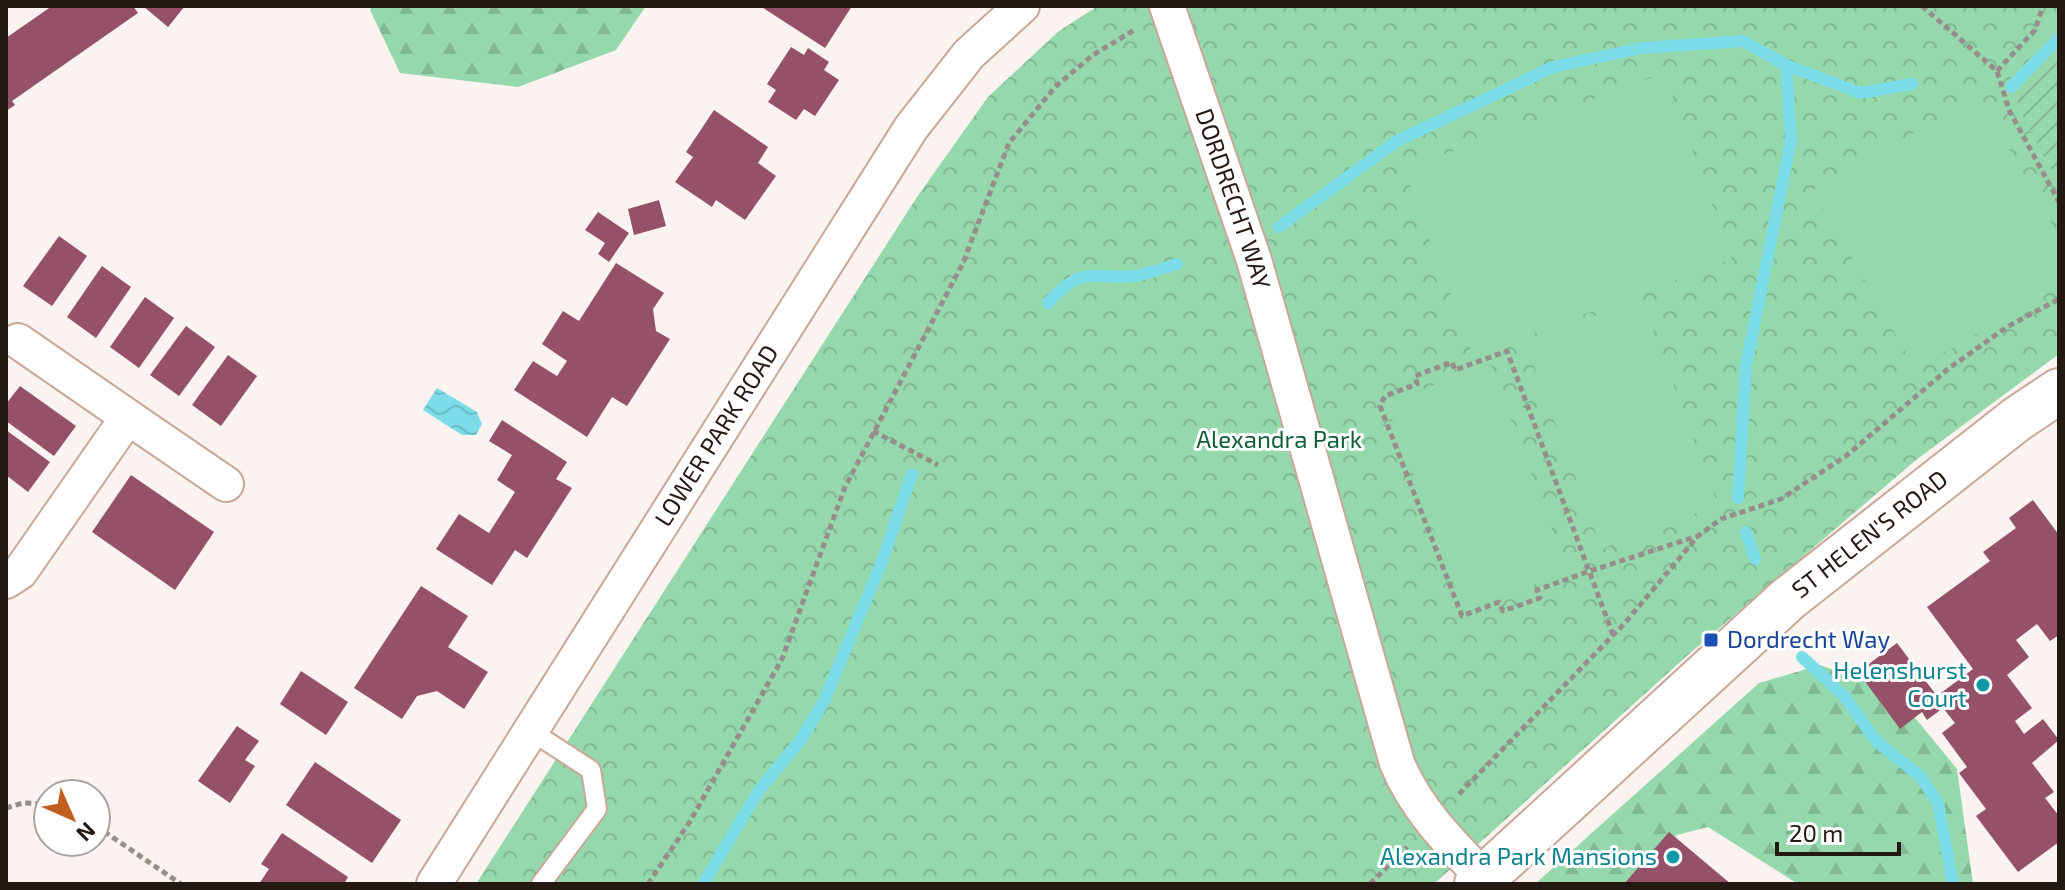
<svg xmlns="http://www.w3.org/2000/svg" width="2065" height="890" font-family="'Exo 2',sans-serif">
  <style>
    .forest { fill: url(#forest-firs) }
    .park { fill: url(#park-crowns) }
    .garden { fill: url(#garden-furrows) }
    .pitch { fill: #95d8ac }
    .water { fill: url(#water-waves) }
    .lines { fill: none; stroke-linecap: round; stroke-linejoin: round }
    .stream { stroke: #7cdde9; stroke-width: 12 }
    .building { fill: #945169 }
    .lane-casing { stroke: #c8a898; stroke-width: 22 }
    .street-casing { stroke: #c8a898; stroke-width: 38 }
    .primary-casing { stroke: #c8a898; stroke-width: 48 }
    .path { stroke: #978e8a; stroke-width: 5; stroke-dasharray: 6 4; stroke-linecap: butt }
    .lane { stroke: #fff; stroke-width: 18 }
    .street { stroke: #fff; stroke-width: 34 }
    .primary { stroke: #fff; stroke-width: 44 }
    .transit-dot { fill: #1a4fb4; stroke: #fff; stroke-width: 3 }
    .culture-dot { fill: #0f9aa8; stroke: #fff; stroke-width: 3 }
    .labels { text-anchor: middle; stroke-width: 6; stroke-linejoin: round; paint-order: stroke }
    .street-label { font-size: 24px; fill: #231812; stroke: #fff }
    .park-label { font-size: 24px; fill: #105f36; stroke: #fff }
    .transit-label { font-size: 24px; fill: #164399; stroke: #fff; text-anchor: start }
    .culture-label { font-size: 24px; fill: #0d838f; stroke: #fff; text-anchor: end }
  </style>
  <defs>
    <pattern id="forest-firs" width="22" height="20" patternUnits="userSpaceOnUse" patternTransform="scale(2)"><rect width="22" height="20" fill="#95d8ac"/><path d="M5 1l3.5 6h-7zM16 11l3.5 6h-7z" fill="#80b993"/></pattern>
    <pattern id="park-crowns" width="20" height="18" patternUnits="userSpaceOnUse" patternTransform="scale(2)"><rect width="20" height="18" fill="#95d8ac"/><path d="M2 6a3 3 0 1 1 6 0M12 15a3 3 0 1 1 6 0" fill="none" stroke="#80b993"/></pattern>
    <pattern id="garden-furrows" width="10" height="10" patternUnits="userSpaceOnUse" patternTransform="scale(2)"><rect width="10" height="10" fill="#95d8ac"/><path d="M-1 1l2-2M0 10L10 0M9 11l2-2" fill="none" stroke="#80b993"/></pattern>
    <pattern id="water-waves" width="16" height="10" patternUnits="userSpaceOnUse" patternTransform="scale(2)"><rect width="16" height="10" fill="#7cdde9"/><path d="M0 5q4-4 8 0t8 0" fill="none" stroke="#6bbdc7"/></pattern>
  </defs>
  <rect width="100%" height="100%" fill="#faf3f0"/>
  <g class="forest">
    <polygon points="372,6 646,6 616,50 518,87 400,73 370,10"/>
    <polygon points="1820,665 1894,692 1957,769 1973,884 1798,884 1708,827 1677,835 1631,884 1535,884 1759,683"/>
  </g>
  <polygon class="park" points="1098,6 2059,6 2059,354 1916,460 1689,654 1434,884 476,884 917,197 988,97 1059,31"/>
  <polygon class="garden" points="2059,54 2059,184 2023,116 2014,91"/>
  <g class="pitch">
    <polygon points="1664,73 1732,259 1473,356 1404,169"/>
    <polygon points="1979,96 2059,237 2059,287 1915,369 1813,190"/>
    <polygon points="1641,298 1718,505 1602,549 1525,342"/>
    <polygon points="1490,364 1568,572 1464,611 1386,403"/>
  </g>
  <polygon class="water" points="437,388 477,412 482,424 476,435 462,435 423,410"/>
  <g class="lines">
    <g class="stream">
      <polyline points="2011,87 2059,38"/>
      <polyline points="1279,227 1397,141 1553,67 1642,48 1743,41 1786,65 1860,93 1912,84"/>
      <path d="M1048,303C1083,264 1089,280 1134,276C1148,274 1163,268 1177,264"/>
      <polyline points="1738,498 1746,366 1791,140 1786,65"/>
      <polyline points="1746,532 1755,559"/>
      <polyline points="1802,657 1845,697 1876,741 1921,777 1938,803 1953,884"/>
      <polyline points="703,884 759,790 800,741 824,701 881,564 912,474"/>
    </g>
  </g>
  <g class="building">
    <polygon points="52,6 133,6 138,13 12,101 15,105 6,111 6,38"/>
    <polygon points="143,6 185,6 168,27"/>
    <polygon points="760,6 852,6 825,48"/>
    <polygon points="791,47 804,55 808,48 829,62 824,70 839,80 815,116 804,109 796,120 768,102 776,90 767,84"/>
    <polygon points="714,110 768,147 758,163 776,176 745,220 716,200 712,207 675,182 693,157 686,152"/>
    <polygon points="659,200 666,226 634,235 628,209"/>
    <polygon points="598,212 629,233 609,262 598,254 605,243 585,230"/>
    <polygon points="59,236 87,256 52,306 23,286"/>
    <polygon points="616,263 664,293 653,309 656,331 670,339 627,406 612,397 587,437 514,390 533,361 557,376 567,361 542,344 563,311 579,321"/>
    <polygon points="102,266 131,287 96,338 67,317"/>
    <polygon points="145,297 174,318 139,368 110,347"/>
    <polygon points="186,326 215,347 179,396 150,375"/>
    <polygon points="228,355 257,376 221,426 192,405"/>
    <polygon points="20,386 76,426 54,456 6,421 6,404"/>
    <polygon points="502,420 567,462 556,479 572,488 527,558 515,550 492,585 436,549 459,514 489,533 515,492 497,480 512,455 489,441"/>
    <polygon points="6,430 50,462 28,492 6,475"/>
    <polygon points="131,475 214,532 175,590 92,532"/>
    <polygon points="2033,500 2059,535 2059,635 2050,641 2037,624 2016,640 2029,657 2007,675 2032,708 2015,721 2024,734 2043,719 2059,740 2032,763 2054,792 2045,798 2059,816 2059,842 2018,872 1976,816 1986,809 1959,773 1967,767 1942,733 1955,723 1943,708 1927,720 1922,712 1900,729 1858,672 1897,643 1937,696 1973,669 1927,607 1990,561 1983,552 2016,528 2009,518"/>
    <polygon points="421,586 468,616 448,647 488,672 464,709 437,691 417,696 402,719 354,688"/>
    <polygon points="301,671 348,702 326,735 280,704"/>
    <polygon points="237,726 259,741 245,760 255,766 230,803 198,781"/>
    <polygon points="315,762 401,820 372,863 286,805"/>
    <polygon points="1669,832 1731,884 1624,884"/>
    <polygon points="282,833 348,877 344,884 259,884 269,869 261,864"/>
  </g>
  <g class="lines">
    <defs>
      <polyline id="lane" points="531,731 591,770 597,809 541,884"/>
      <g id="street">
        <path id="s1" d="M1167,6L1254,260L1397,763C1416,809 1449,842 1484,878"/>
        <polyline points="18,341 128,417"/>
        <polyline points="6,581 20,572 128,417 226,484"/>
        <path id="s2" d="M434,884L911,128L969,54L1022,6"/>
      </g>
      <g id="primary">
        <path id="s3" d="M1477,884L1788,599L2017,419L2059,391"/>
      </g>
    </defs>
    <use href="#lane" class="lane-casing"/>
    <use href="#street" class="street-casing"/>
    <use href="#primary" class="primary-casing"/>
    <g class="path">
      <polyline points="1922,6 1997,71 2009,110 2059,202"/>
      <polyline points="1997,71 2035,30 2043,6"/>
      <polyline points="873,431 938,465"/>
      <polyline points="1613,635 1507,351 1455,370 1452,362 1415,376 1417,384 1385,396 1380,406 1462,616 1499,602 1503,611 1540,598 1537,590 1584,573 1590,571 1698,536"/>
      <polyline points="1459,794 1624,624 1698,536 1721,519 1781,499 1846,456 1948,369 2007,327 2059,299"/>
      <polyline points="6,808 23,803 48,804"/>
      <polyline points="96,826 181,884"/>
      <polyline points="648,884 689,823 782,659 845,487 963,263 1009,143 1056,86 1093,55 1136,29"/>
      <polyline points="1370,884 1407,847"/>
    </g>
    <use href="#lane" class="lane"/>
    <use href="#street" class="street"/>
    <use href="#primary" class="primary"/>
  </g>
  <rect class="transit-dot" x="1703" y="632" width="16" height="16" rx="4"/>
  <g class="culture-dot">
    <circle cx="1983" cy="685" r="8"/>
    <circle cx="1673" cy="857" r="8"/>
  </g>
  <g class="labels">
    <g class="street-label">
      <text dy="8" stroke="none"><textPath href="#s1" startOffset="204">DORDRECHT WAY</textPath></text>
      <text dy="8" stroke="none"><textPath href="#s2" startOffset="530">LOWER PARK ROAD</textPath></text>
      <text dy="8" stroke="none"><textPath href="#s3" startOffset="526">ST HELEN'S ROAD</textPath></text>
    </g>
    <g class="park-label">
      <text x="1279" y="448">Alexandra Park</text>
    </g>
    <g class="transit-label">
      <text x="1727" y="648">Dordrecht Way</text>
    </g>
    <g class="culture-label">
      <text x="1967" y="679">Helenshurst<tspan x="1967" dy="28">Court</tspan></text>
      <text x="1657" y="865">Alexandra Park Mansions</text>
    </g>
  </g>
  <rect width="2065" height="890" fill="none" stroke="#231812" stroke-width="16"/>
  <g transform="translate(72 818) rotate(135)"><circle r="38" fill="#ffffff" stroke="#a7a3a0" stroke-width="2"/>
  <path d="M0-6L14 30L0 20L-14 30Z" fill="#c05f1f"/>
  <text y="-12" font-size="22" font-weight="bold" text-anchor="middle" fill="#231812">N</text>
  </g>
  <path d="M1777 842v12h122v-12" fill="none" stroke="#231812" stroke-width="4"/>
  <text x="1789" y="842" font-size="24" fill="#231812" stroke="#ffffff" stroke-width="6" paint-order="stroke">20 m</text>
</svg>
